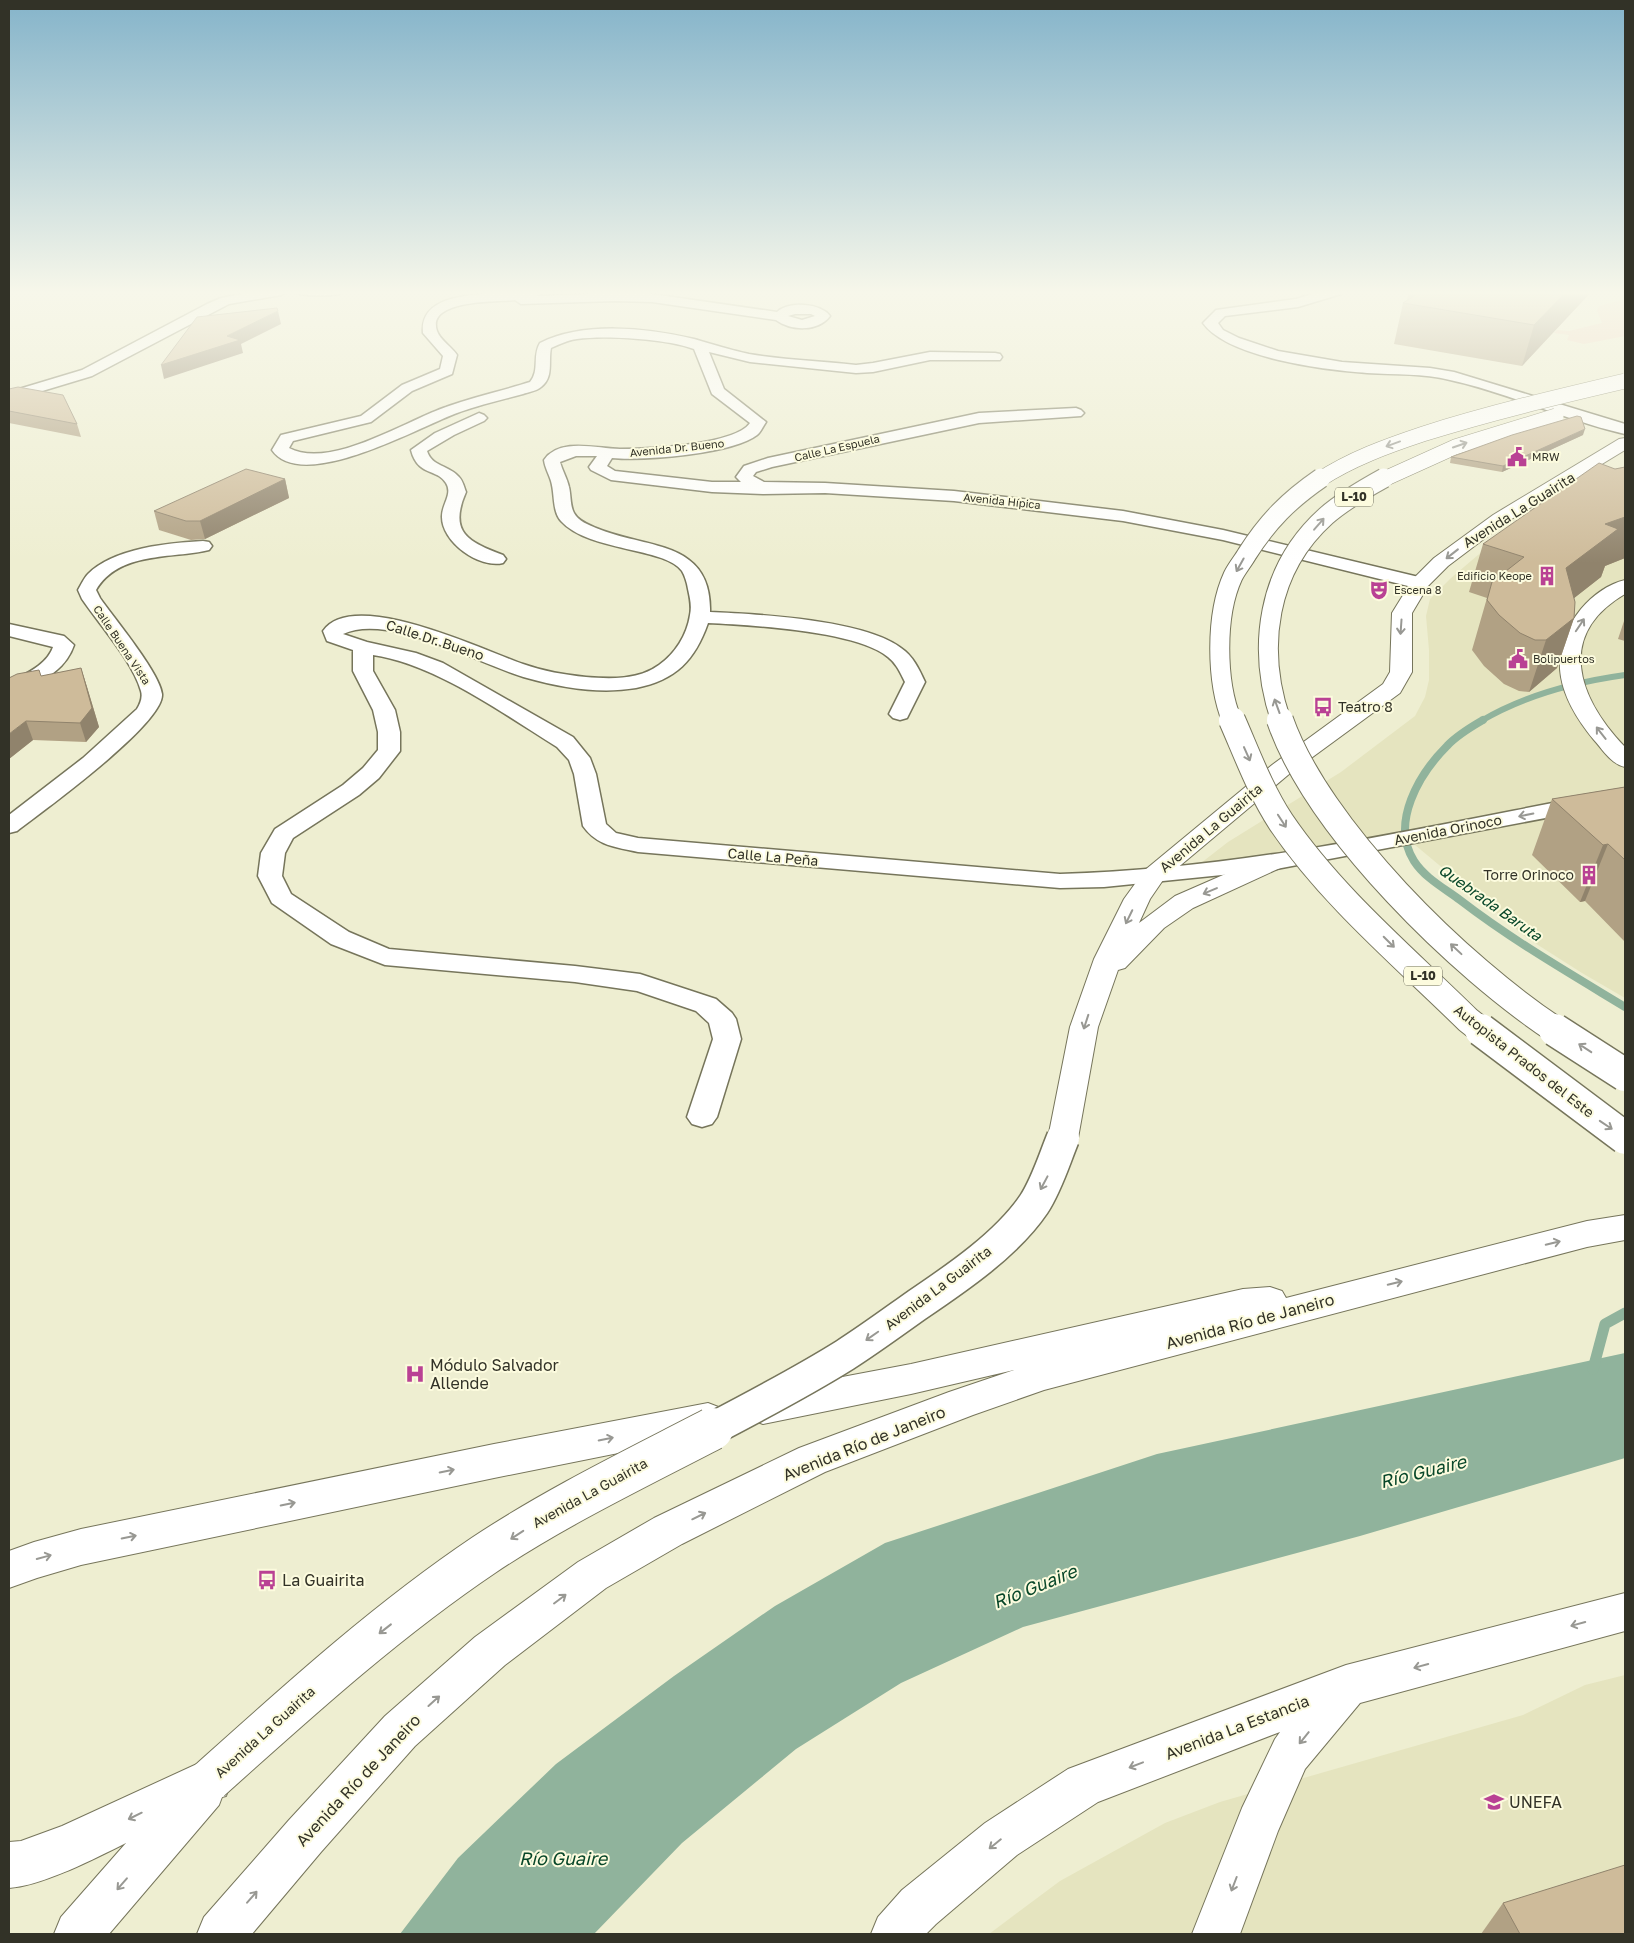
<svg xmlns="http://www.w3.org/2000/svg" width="1634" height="1943" font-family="'Golos Text',sans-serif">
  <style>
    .built { fill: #e5e4bf }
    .green { fill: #f1d4c0 }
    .water { fill: #90b39c }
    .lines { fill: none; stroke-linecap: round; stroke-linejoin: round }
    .stream-far2 { stroke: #90b39c; stroke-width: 6 }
    .stream-far1 { stroke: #90b39c; stroke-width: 8 }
    .stream { stroke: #90b39c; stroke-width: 11 }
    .minor-casing { stroke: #76755b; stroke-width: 3 }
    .tertiary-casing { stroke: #76755b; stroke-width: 2 }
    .minor { fill: #fff; fill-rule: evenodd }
    .tertiary { fill: #fff; fill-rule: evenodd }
    .tertiary-bridge-far1-casing { stroke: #76755b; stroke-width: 35; stroke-linecap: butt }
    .tertiary-bridge-casing { stroke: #76755b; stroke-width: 44; stroke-linecap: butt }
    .motorway-bridge-far3-casing { stroke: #76755b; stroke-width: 16; stroke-linecap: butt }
    .motorway-bridge-far2-casing { stroke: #76755b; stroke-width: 21; stroke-linecap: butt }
    .motorway-bridge-far1-casing { stroke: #76755b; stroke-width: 28; stroke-linecap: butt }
    .motorway-bridge-casing { stroke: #76755b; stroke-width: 35; stroke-linecap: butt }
    .tertiary-bridge-far1 { stroke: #fff; stroke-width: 32 }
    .tertiary-bridge { stroke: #fff; stroke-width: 42 }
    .motorway-bridge-far3 { stroke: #fff; stroke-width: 15 }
    .motorway-bridge-far2 { stroke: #fff; stroke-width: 19 }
    .motorway-bridge-far1 { stroke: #fff; stroke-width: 26 }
    .motorway-bridge { stroke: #fff; stroke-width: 32 }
    .wall { fill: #b1a184 }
    .shaded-wall { fill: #90836c }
    .building { fill: #cebb9a; stroke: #90836c }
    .oneway { stroke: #989893 }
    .labels { text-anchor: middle; stroke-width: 4; stroke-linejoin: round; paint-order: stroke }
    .far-street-label { font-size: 11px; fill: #323227; stroke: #fcfbde }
    .far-poi-label { font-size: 11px; fill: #323227; stroke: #fcfbde; text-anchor: start }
    .shield { fill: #fcfbde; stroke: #6f6e5e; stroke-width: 1 }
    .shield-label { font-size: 12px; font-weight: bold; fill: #323227 }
    .street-label { font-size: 14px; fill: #323227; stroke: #fcfbde }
    .poi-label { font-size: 14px; fill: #323227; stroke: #fcfbde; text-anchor: start }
    .water-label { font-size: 15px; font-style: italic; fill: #084729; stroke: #fcfbde }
    .near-street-label { font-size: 16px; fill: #323227; stroke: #fcfbde }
    .near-poi-label { font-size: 16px; fill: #323227; stroke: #fcfbde; text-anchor: start }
    .near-water-label { font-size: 18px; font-style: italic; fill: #084729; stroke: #fcfbde }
  </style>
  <rect width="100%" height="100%" fill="#eeeed1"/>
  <g class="built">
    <polygon points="1625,471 1625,998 1582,973 1527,938 1409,840 1194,873 1201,863 1228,842 1341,772 1415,716 1425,697 1429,680 1429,650 1426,616 1430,599 1451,578 1498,538"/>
    <polygon points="1625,1675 1625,1934 989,1934 1060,1881 1165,1823 1220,1802 1523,1715 1585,1685"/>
  </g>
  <polygon class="green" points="1625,299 1625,336 1584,344 1567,340 1569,335 1554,333 1557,330 1569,331 1602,323 1597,310 1599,306"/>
  <polygon class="water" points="1625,1353 1625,1458 1360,1536 1023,1627 901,1683 796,1749 682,1843 594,1934 400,1934 458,1858 556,1764 674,1676 775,1606 885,1543 1157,1454"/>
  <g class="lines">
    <path class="stream-far2" d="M1481,721C1525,695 1575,682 1625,675"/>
    <path class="stream-far1" d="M1483,720C1471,727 1457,735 1447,746C1419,774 1390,823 1414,861C1425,878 1444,888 1460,900C1512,940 1569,973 1625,1007"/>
    <polyline class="stream" points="1593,1369 1605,1324 1625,1313"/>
    <defs>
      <g id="minor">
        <polygon points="257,291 287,291 281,295 229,304 92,376 9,401 9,392 82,370 207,304 221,298"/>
        <path d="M293,291H346C340,297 299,297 293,291Z"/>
        <path d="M521,291H545L537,296L615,293L652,294L777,312C789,301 820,303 830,316C818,332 791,331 776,320L652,302L615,301L521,304L515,300C497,302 426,299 437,331C440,340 452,347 457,355L452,374L412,391L371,422L293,441L289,448C330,470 405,421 446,407C473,397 502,391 530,382C540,370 532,356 540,343C584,321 647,328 694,339C712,344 731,350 749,354C784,360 821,361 856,365L873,363L930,352L995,353L1000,354L1002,357L1000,360H930L873,372L856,373L750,362L709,352L724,389L766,422C763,426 761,432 757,435C732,454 644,461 612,458L607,466L615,471L712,482H741L736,477L744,466L768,458L979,413L1076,408L1081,410L1084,413L1081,416L979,423L772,467L756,472L753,476L764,482L825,483L954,491L1123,511L1223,530L1427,579L1429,583L1427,587L1420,589L1223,540L1123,521L954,501L825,493L763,494L712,492L611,480L591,470L589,467L597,456H576L560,462C562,470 567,478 569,487C571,495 570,506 574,513C578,521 589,525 596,528C645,549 712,539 710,612C757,614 865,620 901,648C913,656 919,669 925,682L907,718L900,720L893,718L889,714L905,682C900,672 896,663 888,657C857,631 750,625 708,623C695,660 676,680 636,688C601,694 562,688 527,678C480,665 389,612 343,634L367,642L416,653L443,663L573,737L590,758L596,774L606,824L616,833L638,838L1060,874C1251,869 1438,824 1625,789V803L1271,870L1104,887L1060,888L638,852C616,847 597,846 583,826L574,774L569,760L557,747C504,714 435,664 373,655V671L395,710L400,732V751L379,778L359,795L293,838L285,853L282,876L291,894L349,932L389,949L575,966L640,974L716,999L732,1013L736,1019L741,1039L717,1117L712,1124L702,1127L692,1124L687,1117L713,1039L709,1023L696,1011L637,991L575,982L385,965L331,944L272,903L258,876L261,853L275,829L343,785L363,768L378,750V732L373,710L353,671V650L327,641L323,631C353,587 485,651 523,664C543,671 565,675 586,677C610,679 639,680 659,665C675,654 687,635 690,615C692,606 690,598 688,589C687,583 685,576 682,571C665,547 589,552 561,521C552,511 555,494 551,481C549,474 545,468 544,460C560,437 598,449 620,449C647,449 735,445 750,423L712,394L694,349C668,339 605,335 577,339C568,340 560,344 551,348C548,362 554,377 541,387C537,391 528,392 523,394C501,400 479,405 457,413C421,426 302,494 272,450L281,435L361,416L402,385L440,369L443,356L423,333C419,288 491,296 521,291ZM795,314H811L815,316L802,320L788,316Z"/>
        <path d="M1321,291H1342L1341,294L1298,307L1225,316L1218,323L1223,330L1239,338L1278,351L1342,362L1430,368L1454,372L1625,424V434C1566,421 1510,393 1450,380C1423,373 1395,375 1367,373C1325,370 1228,358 1203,323L1216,310L1296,299Z"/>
        <path d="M479,413L484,415L487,418L484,421L454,435L427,451C432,467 449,465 459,477C463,481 464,487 466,492C448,533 469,542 503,555L506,559L503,563C480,569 441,542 442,516C442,504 453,494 446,483C437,468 418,477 411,450L435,433Z"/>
        <path d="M203,541L209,542L212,546L209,550C172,559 119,551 96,590L100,598C114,618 160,673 162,694C165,723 43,811 17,831L9,833V815L83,758L137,709C140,704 143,698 141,691C133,662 99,624 82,599L78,590C81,585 84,578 88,574C114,548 168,543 203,541Z"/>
        <path d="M9,624L64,636L74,645C65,672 39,682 16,695L9,697V683C25,674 47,665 53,647L9,636Z"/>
      </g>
      <g id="tertiary">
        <polygon points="1625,438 1625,450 1505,523 1448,566 1428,586 1412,613 1412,672 1400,693 1288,775 1163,880 1150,899 1139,923 1175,896 1262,858 1271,855 1280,858 1284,863 1280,868 1193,908 1164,928 1125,968 1118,970 1098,1027 1078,1138 1074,1146 1063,1149 1052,1146 1048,1138 1070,1027 1094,959 1124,899 1145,870 1272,765 1383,684 1390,672 1392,613 1413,579 1434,558 1493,515 1619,439"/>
        <path d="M1625,580V594C1555,635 1578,698 1625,747V767C1611,764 1603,750 1594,740C1560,699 1544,655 1581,609C1592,596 1608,584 1625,580Z"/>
        <polygon points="1625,1215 1625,1240 1587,1247 1044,1390 973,1415 825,1472 682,1544 606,1588 505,1665 415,1746 321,1852 252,1934 197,1934 204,1917 289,1820 385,1716 475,1637 578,1562 654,1518 799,1448 949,1392 1014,1370 911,1394 763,1424 750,1419 745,1408 750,1397 763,1392 911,1364 1243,1289 1270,1287 1282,1291 1286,1298 1587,1221"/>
        <polygon points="708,1403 721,1408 726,1419 721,1430 708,1435 494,1478 81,1565 37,1578 9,1588 9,1551 34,1542 81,1529 494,1444"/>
        <polygon points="1625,1593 1625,1631 1360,1703 1305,1769 1278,1831 1240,1934 1192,1934 1242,1808 1275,1739 1280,1732 1098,1802 1017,1855 936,1924 926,1934 871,1934 878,1917 902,1890 985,1823 1068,1769 1346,1665"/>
        <path d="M210,1758L226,1764L232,1780L226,1796L222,1797L219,1805L109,1934H54L61,1917L126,1843C96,1858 42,1886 9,1888V1842L21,1841L62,1826Z"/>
      </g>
    </defs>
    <use href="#minor" class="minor-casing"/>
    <use href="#tertiary" class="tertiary-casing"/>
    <use href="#minor" class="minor"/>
    <use href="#tertiary" class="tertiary"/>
    <defs>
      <path id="tertiary-bridge-far1" d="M710,1430C756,1406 802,1382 845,1355C870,1339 893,1322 917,1305C957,1278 1007,1244 1034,1204C1047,1184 1054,1160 1063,1138"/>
      <path id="tertiary-bridge" d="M210,1780C298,1701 386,1621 484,1555C556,1507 635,1469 712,1429"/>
      <g id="motorway-bridge-far3">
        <path d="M1319,480C1351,459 1387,446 1423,434C1489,413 1557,397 1625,381"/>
        <polyline points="1382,480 1455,447 1556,416"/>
      </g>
      <g id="motorway-bridge-far2">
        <path d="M1232,721C1216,682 1215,615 1233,576C1237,568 1243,561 1247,554C1268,521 1289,500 1321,478"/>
        <path d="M1281,721C1256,648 1267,569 1326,516C1343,501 1364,489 1384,478"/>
      </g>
      <g id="motorway-bridge-far1">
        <path d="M1232,720C1247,754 1260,790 1281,822C1332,897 1404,957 1468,1020L1482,1031"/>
        <path d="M1280,720C1318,829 1461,968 1557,1031"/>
      </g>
      <g id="motorway-bridge">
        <polyline points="1481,1030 1625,1138"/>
        <polyline points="1555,1030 1625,1075"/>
      </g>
    </defs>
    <use href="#tertiary-bridge-far1" class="tertiary-bridge-far1-casing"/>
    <use href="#tertiary-bridge" class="tertiary-bridge-casing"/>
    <use href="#motorway-bridge-far3" class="motorway-bridge-far3-casing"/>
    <use href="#motorway-bridge-far2" class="motorway-bridge-far2-casing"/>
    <use href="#motorway-bridge-far1" class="motorway-bridge-far1-casing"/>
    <use href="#motorway-bridge" class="motorway-bridge-casing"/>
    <use href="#tertiary-bridge-far1" class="tertiary-bridge-far1"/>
    <use href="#tertiary-bridge" class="tertiary-bridge"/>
    <use href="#motorway-bridge-far3" class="motorway-bridge-far3"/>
    <use href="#motorway-bridge-far2" class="motorway-bridge-far2"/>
    <use href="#motorway-bridge-far1" class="motorway-bridge-far1"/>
    <use href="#motorway-bridge" class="motorway-bridge"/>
  </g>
  <g class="wall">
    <polygon points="1409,291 1592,291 1522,366 1394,344 1403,303 1407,301"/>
    <polygon points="9,389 77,424 81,437 9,423"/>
    <polygon points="1583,435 1502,472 1450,463 1451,457"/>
    <polygon points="1625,467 1625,558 1605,566 1601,577 1574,598 1574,618 1557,668 1529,692 1519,691 1504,684 1484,666 1472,650 1487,598 1469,592 1483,544 1615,469"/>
    <polygon points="285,479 289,498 205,539 191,540 159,530 154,511"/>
    <polygon points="1625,618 1625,641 1618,639"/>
    <polygon points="81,668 87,687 99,727 86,742 33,740 9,759 42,676"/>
    <polygon points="1625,787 1625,942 1585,901 1580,902 1532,855 1552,799"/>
    <polygon points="1503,1903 1625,1934 1481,1934"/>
  </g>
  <g class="shaded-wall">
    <polygon points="1567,291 1592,291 1522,366 1534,325"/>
    <polygon points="278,311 281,324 241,344 243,353 164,379 161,365 227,336"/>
    <polygon points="1585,429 1583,435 1502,472 1503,466"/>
    <polygon points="285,479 289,498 205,539 200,521"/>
    <polygon points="1625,517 1625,558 1605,566 1601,577 1550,617 1566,568 1605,524"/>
    <polygon points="1574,618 1557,668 1529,692 1546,640"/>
    <polygon points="81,668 87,687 99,727 86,742 80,723"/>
    <polygon points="26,721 33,740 9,759 9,734"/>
    <polygon points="1608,844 1585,901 1580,902 1603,845"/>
  </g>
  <g class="building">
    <polygon points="1422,291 1567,291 1534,325 1403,303"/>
    <polygon points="277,308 278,311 227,336 240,340 161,365 197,317"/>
    <polygon points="18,387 63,395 77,424 9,411 9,389"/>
    <polygon points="1577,416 1581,417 1585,429 1503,466 1451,457 1512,435"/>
    <polygon points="1599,463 1615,469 1625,467 1625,517 1605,524 1618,529 1566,568 1575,602 1574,618 1546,640 1535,640 1520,633 1499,615 1487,600 1492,582 1524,557 1483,544"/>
    <polygon points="246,469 285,479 200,521 186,521 154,511"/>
    <polygon points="81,668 92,708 80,723 26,721 9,734 9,678 17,674 39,670 41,676"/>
    <polygon points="1625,787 1625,860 1608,844 1603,845 1552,799"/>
    <polygon points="1625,1865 1625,1934 1520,1934 1503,1903"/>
  </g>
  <defs><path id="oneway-shaft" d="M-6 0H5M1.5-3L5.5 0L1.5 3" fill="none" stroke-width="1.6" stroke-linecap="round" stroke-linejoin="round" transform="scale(1.25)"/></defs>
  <g class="oneway">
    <use href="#oneway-shaft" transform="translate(1393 444) rotate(160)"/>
    <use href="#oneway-shaft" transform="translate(1460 445) rotate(-19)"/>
    <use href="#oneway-shaft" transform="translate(1319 524) rotate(-49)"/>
    <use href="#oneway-shaft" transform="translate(1452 554) rotate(142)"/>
    <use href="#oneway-shaft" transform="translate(1240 565) rotate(119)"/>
    <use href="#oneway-shaft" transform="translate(1580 625) rotate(-56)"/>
    <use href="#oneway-shaft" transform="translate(1401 627) rotate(94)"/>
    <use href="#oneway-shaft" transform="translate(1277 706) rotate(-110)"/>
    <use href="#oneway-shaft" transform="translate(1601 733) rotate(-128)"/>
    <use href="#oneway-shaft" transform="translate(1247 754) rotate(66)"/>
    <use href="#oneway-shaft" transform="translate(1526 815) rotate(169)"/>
    <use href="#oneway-shaft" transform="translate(1282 821) rotate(57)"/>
    <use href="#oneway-shaft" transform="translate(1210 891) rotate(157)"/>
    <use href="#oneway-shaft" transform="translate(1129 917) rotate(116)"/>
    <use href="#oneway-shaft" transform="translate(1389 942) rotate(45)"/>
    <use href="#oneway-shaft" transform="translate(1456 949) rotate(-137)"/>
    <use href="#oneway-shaft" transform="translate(1086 1022) rotate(108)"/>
    <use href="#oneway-shaft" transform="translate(1585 1048) rotate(-147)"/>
    <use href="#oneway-shaft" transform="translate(1606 1125) rotate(34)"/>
    <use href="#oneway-shaft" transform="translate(1044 1183) rotate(118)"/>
    <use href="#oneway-shaft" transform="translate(1553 1243) rotate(-14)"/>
    <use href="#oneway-shaft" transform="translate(1395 1283) rotate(-14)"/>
    <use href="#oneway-shaft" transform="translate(872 1336) rotate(145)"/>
    <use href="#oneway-shaft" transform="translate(606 1439) rotate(-11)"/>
    <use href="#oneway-shaft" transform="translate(447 1471) rotate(-12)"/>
    <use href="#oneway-shaft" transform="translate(288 1504) rotate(-12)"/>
    <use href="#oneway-shaft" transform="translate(699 1516) rotate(-26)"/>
    <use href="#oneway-shaft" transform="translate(517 1535) rotate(147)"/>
    <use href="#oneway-shaft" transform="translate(129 1537) rotate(-12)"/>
    <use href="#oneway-shaft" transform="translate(44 1557) rotate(-15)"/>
    <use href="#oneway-shaft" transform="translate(560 1599) rotate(-37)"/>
    <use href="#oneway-shaft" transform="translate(1578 1624) rotate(165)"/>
    <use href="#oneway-shaft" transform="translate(385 1629) rotate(142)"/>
    <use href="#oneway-shaft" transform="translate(1421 1666) rotate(165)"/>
    <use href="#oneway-shaft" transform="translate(434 1701) rotate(-42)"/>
    <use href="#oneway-shaft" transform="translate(1304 1738) rotate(129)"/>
    <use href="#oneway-shaft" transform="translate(1136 1765) rotate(159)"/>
    <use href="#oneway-shaft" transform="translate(135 1816) rotate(154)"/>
    <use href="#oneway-shaft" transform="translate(995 1844) rotate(141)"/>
    <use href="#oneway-shaft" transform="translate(122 1884) rotate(131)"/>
    <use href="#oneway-shaft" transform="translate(1234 1884) rotate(111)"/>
    <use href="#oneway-shaft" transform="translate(252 1897) rotate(-49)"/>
  </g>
  <linearGradient id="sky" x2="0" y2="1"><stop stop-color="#85b4ca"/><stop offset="0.52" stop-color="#f7f7ea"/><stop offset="1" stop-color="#f7f7ea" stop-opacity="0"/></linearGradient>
  <rect width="1634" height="563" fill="url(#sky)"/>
  <defs>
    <symbol id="civic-bare" viewBox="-9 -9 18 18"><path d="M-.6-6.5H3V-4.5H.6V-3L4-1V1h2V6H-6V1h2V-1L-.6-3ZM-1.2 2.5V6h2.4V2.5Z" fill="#b94194" stroke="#fcfbde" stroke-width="2.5" paint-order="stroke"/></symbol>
    <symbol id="building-bare" viewBox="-9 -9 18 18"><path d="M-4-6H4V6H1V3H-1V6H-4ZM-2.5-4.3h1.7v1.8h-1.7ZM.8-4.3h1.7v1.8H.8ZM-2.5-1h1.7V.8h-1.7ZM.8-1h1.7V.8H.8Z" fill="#b94194" stroke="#fcfbde" stroke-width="2.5" paint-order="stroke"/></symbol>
    <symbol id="theatre-bare" viewBox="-9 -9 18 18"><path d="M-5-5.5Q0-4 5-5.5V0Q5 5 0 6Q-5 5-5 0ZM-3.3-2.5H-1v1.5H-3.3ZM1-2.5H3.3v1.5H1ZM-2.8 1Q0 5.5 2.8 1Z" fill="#b94194" stroke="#fcfbde" stroke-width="2.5" paint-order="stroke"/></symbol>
    <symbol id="bus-bare" viewBox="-9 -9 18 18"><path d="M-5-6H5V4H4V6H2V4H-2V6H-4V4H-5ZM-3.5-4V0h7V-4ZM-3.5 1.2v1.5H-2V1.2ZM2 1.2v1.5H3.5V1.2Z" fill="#b94194" stroke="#fcfbde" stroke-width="2.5" paint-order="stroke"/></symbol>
    <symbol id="hospital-bare" viewBox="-9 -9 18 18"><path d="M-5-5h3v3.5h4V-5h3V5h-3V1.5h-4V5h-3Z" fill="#b94194" stroke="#fcfbde" stroke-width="2.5" paint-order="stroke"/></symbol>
    <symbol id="university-bare" viewBox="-9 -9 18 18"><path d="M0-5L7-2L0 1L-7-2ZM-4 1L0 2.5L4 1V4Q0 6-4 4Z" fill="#b94194" stroke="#fcfbde" stroke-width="2.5" paint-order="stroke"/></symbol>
  </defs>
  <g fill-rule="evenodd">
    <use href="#civic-bare" x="1503" y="443" width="28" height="28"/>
    <use href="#building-bare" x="1533" y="562" width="28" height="28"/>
    <use href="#theatre-bare" x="1365" y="576" width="28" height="28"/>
    <use href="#civic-bare" x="1504" y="645" width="28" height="28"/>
    <use href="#bus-bare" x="1309" y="693" width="28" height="28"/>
    <use href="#building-bare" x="1575" y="861" width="28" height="28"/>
    <use href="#hospital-bare" x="401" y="1360" width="28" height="28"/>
    <use href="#bus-bare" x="253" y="1566" width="28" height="28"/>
    <use href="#university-bare" x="1480" y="1788" width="28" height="28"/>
  </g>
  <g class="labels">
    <g class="far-street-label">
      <text transform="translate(677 448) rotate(-6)" y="4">Avenida Dr. Bueno</text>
      <text transform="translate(837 448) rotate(-13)" y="4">Calle La Espuela</text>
      <text transform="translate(1002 501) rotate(6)" y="4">Avenida Hípica</text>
      <text transform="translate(122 645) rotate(56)" y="4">Calle Buena Vista</text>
    </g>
    <g class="far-poi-label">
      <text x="1532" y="461">MRW</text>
      <text x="1532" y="580" text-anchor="end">Edificio Keope</text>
      <text x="1394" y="594">Escena 8</text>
      <text x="1533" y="663">Bolipuertos</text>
    </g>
    <g class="shield">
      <rect x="1335" y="487.5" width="38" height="19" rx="4"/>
      <rect x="1404" y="966.5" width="38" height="19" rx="4"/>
    </g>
    <g class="shield-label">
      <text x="1354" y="501">L-10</text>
      <text x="1423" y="980">L-10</text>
    </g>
    <g class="street-label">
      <text transform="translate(1519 510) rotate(-32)" y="5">Avenida La Guairita</text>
      <text transform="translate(435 640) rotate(18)" y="5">Calle Dr. Bueno</text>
      <text transform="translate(1211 828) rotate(-40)" y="5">Avenida La Guairita</text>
      <text transform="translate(1448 830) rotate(-11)" y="5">Avenida Orinoco</text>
      <text transform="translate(773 857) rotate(5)" y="5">Calle La Peña</text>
      <text transform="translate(1524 1061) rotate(38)" y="5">Autopista Prados del Este</text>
      <text transform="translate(938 1288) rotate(-37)" y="5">Avenida La Guairita</text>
      <text transform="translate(590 1493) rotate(-29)" y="5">Avenida La Guairita</text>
      <text transform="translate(265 1732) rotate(-42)" y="5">Avenida La Guairita</text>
    </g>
    <g class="poi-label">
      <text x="1338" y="712">Teatro 8</text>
      <text x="1574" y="880" text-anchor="end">Torre Orinoco</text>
    </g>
    <g class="water-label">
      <text transform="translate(1490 903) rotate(35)" y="5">Quebrada Baruta</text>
    </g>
    <g class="near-street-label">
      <text transform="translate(1250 1321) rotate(-15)" y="6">Avenida Río de Janeiro</text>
      <text transform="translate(864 1443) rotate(-22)" y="6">Avenida Río de Janeiro</text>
      <text transform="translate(1237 1727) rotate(-21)" y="6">Avenida La Estancia</text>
      <text transform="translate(358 1780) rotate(-47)" y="6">Avenida Río de Janeiro</text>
    </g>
    <g class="near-poi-label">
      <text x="430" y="1371">Módulo Salvador<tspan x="430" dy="18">Allende</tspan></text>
      <text x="282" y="1586">La Guairita</text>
      <text x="1509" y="1808">UNEFA</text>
    </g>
    <g class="near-water-label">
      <text transform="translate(1423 1472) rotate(-14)" y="6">Río Guaire</text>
      <text transform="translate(1035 1587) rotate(-22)" y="6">Río Guaire</text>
      <text x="563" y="1865">Río Guaire</text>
    </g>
  </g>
  <rect width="1634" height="1943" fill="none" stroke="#323227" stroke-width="20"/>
</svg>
